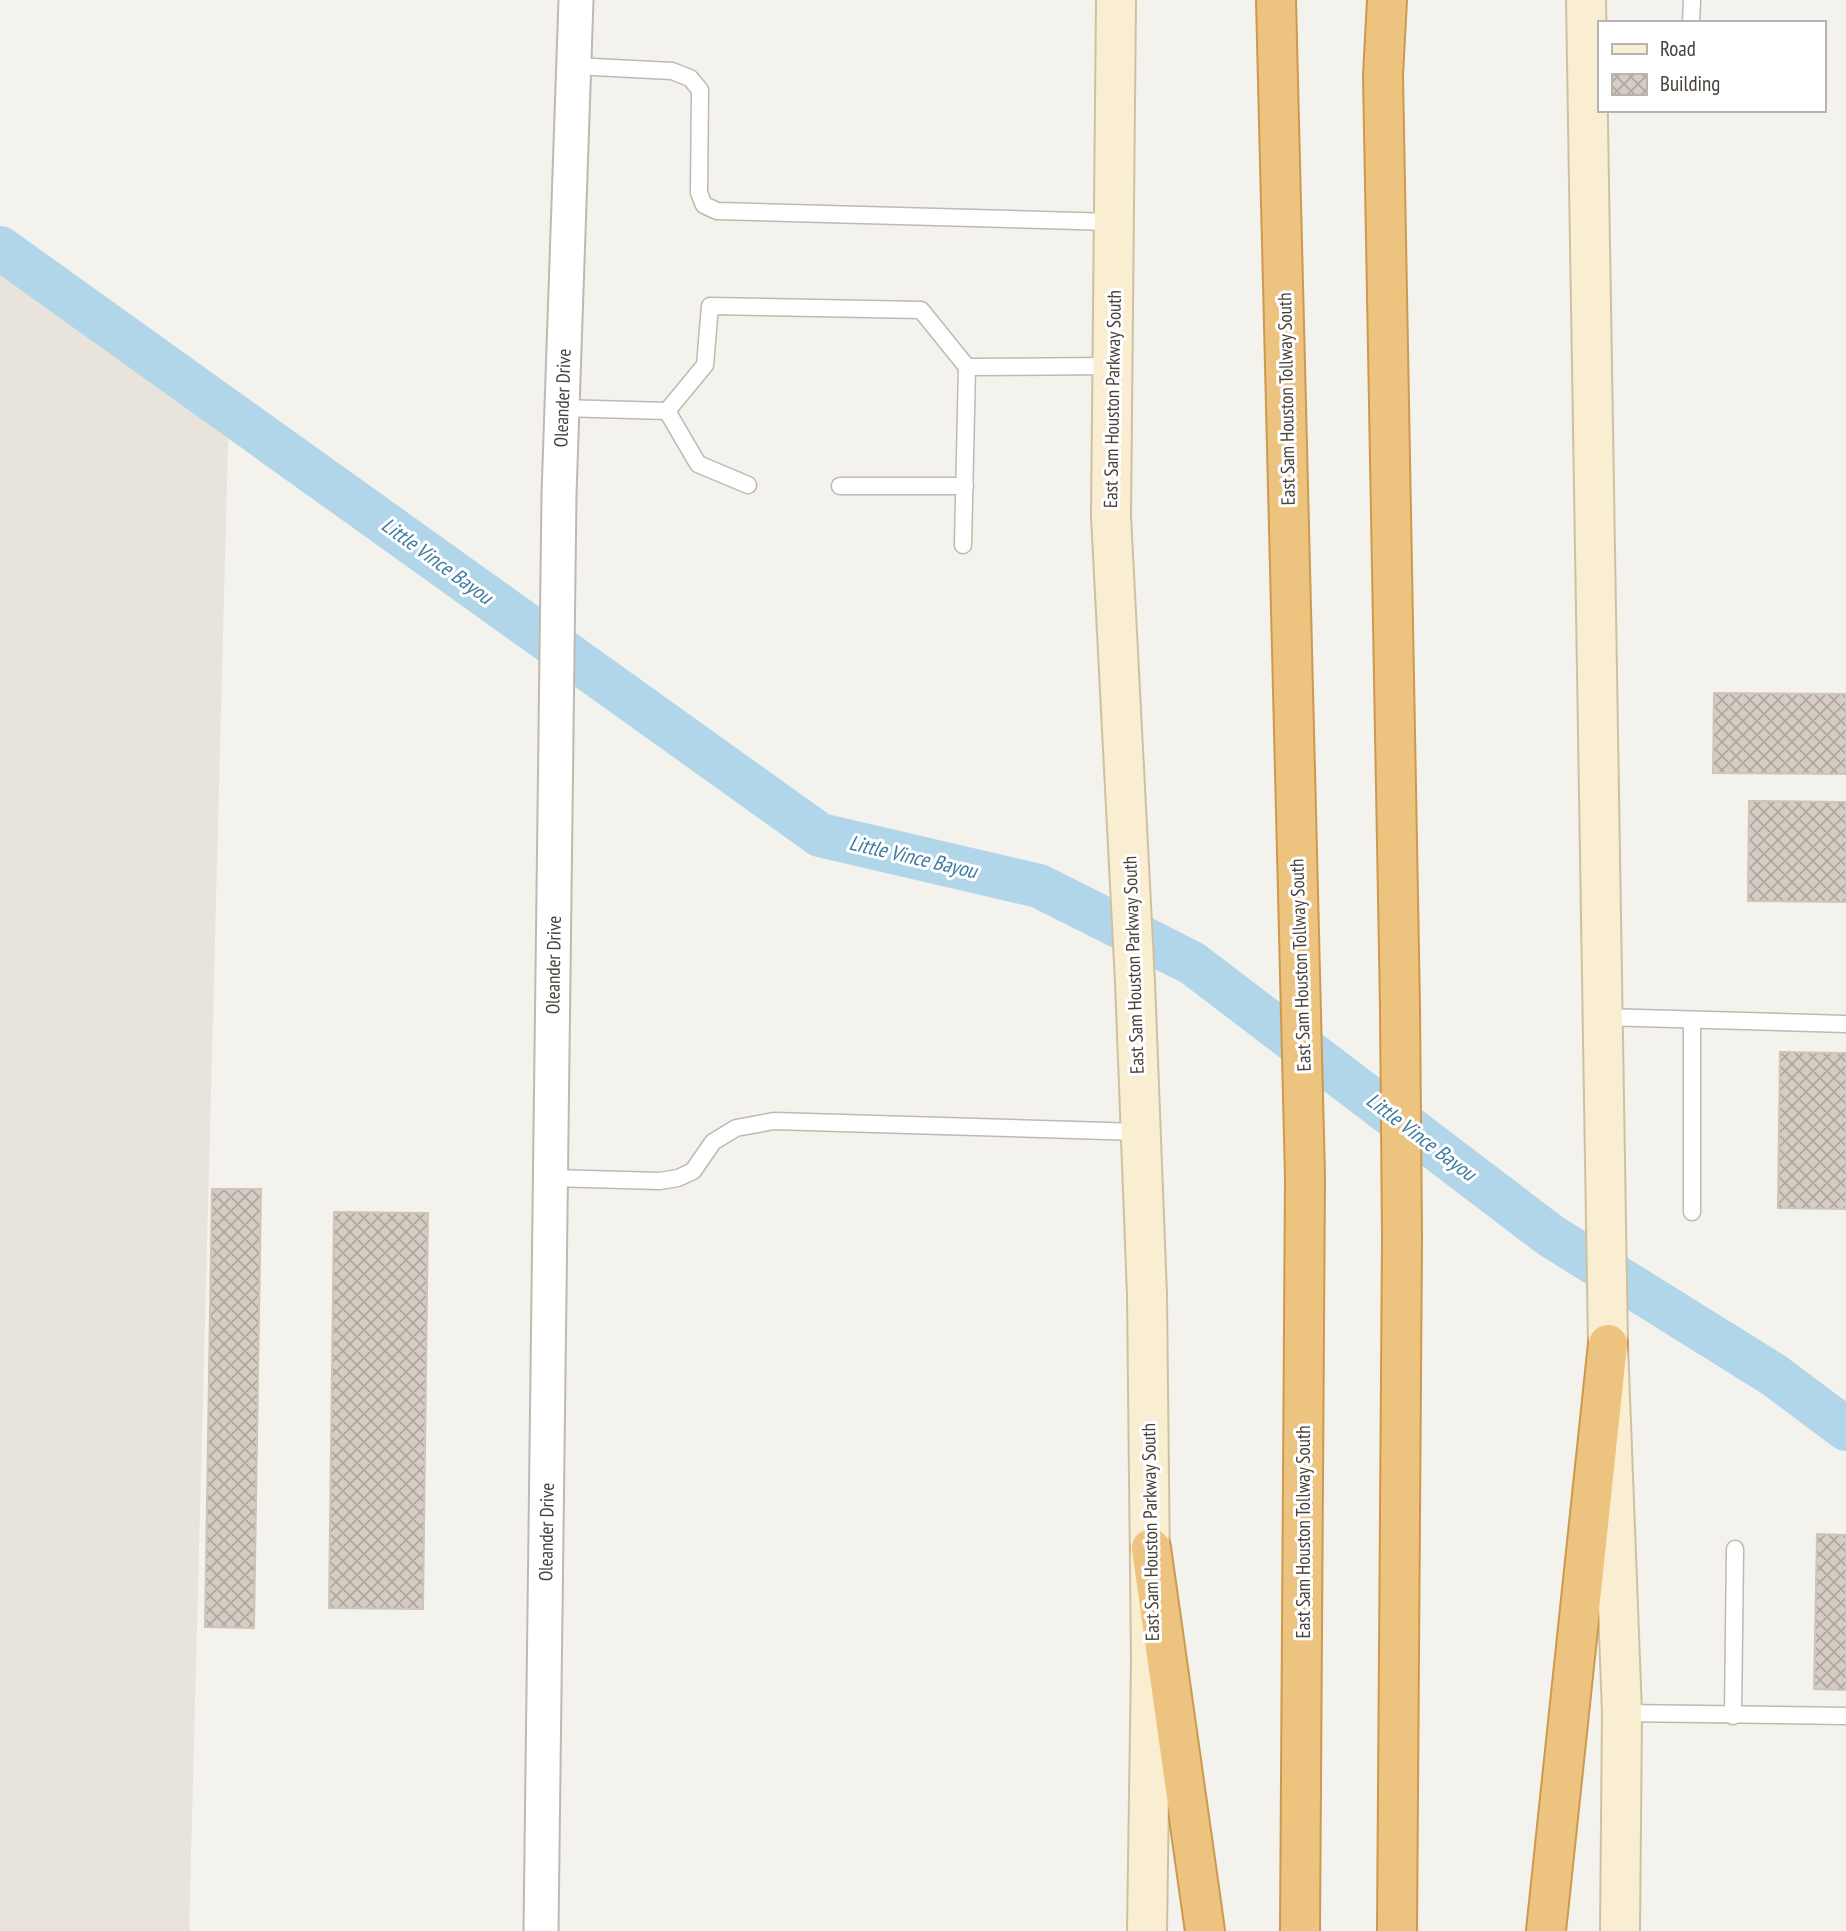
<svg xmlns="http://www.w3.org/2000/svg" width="1846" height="1931" font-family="'PT Sans Narrow',sans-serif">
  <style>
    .residential { fill: #e8e3db }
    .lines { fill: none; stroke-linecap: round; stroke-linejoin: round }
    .canal { stroke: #b1d5e9; stroke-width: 44 }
    .building { fill: url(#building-cross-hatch); stroke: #cfc5b7; stroke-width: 2 }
    .lane-casing { stroke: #bfb9b0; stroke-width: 19 }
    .street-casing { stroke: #bfb9b0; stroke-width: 37 }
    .secondary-casing { stroke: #cec1a2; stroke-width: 42 }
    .highway-casing { stroke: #cc994f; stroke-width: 42 }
    .lane { stroke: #fff; stroke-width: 16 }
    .street { stroke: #fff; stroke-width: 33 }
    .secondary { stroke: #f9eed2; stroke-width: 38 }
    .highway { stroke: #edc47f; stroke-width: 38 }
    .labels { text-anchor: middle; stroke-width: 6; stroke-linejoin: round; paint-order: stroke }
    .street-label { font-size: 19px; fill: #48423b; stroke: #fff }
    .water-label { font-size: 21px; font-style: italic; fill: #3e7ba0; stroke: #fff }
  </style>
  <defs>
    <pattern id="building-cross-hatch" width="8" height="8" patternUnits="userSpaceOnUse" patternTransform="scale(1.75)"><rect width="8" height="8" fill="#d5cdc3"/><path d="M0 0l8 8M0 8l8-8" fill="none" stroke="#afa8a0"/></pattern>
  </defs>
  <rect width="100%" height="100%" fill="#f4f2ed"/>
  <polygon class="residential" points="0,245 229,405 189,1931 0,1931"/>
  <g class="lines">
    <polyline class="canal" points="0,248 820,835 1039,886 1192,963 1551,1236 1774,1375 1846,1429"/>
  </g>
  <g class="building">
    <polygon points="1714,693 1846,694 1846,774 1713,773"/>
    <polygon points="1749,801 1846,802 1846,902 1748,901"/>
    <polygon points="1780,1052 1846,1053 1846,1209 1778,1208"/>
    <polygon points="212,1189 261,1189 254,1628 205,1627"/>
    <polygon points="334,1212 428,1213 423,1609 329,1608"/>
    <polygon points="1817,1534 1846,1535 1846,1690 1814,1689"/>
  </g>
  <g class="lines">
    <defs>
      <g id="lane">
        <polyline points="1691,23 1692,0"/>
        <polyline points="574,66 672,71 690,78 700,90 699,193 704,205 717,211 1114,222"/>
        <polyline points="561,408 667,411 705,365 710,306 921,310 967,367"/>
        <polyline points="667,411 698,464 748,485"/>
        <polyline points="840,486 965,486"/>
        <polyline points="963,545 967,367 1112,366"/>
        <polyline points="1603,1017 1846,1024"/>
        <polyline points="551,1178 660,1181 678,1178 693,1171 713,1142 736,1128 774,1121 1140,1132"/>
        <polyline points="1692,1212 1692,1020"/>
        <polyline points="1622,1713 1846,1716"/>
        <polyline points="1733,1716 1735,1549"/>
      </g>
      <polyline id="street" points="541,1931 559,494 576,0"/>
      <g id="secondary">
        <polyline points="1116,0 1111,516 1135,982 1147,1295 1151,1660 1147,1931"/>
        <polyline points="1586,0 1608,1344 1622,1713 1620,1931"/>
      </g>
      <g id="highway">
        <polyline points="1276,0 1305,1177 1300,1931"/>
        <polyline points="1387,0 1383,75 1400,1007 1402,1238 1397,1931"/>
        <polyline points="1151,1548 1205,1931"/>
        <polyline points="1546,1931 1608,1344"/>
      </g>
    </defs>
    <use href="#lane" class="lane-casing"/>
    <use href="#street" class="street-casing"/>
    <use href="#secondary" class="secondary-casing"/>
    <use href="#highway" class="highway-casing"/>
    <use href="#lane" class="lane"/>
    <use href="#street" class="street"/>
    <use href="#secondary" class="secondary"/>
    <use href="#highway" class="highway"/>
  </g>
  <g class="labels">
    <g class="street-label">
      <text transform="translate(562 398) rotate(-88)" y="7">Oleander Drive</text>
      <text transform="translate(1112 399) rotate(-89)" y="7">East Sam Houston Parkway South</text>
      <text transform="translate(1286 399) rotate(-91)" y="7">East Sam Houston Tollway South</text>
      <text transform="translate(553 965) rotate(-89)" y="7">Oleander Drive</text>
      <text transform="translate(1133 965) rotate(-92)" y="7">East Sam Houston Parkway South</text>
      <text transform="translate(1300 965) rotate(-92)" y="7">East Sam Houston Tollway South</text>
      <text transform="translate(546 1532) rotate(-89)" y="7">Oleander Drive</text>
      <text transform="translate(1150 1532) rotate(-91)" y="7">East Sam Houston Parkway South</text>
      <text transform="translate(1303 1532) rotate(-90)" y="7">East Sam Houston Tollway South</text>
    </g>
    <g class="water-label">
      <text transform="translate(437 561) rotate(36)" y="7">Little Vince Bayou</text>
      <text transform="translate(913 857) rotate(13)" y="7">Little Vince Bayou</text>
      <text transform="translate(1421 1137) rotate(37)" y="7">Little Vince Bayou</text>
    </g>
  </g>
  <rect x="1598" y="21" width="228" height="91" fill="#ffffff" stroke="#b6b3b1" stroke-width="2"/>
  <rect x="1612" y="44" width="35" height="10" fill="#f9eed2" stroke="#b6b3b1" stroke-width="2"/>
  <text x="1660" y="56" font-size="21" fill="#48423b">Road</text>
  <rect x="1612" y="74" width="35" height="21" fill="url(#building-cross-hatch)" stroke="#b6b3b1" stroke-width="2"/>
  <text x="1660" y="91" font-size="21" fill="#48423b">Building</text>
</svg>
